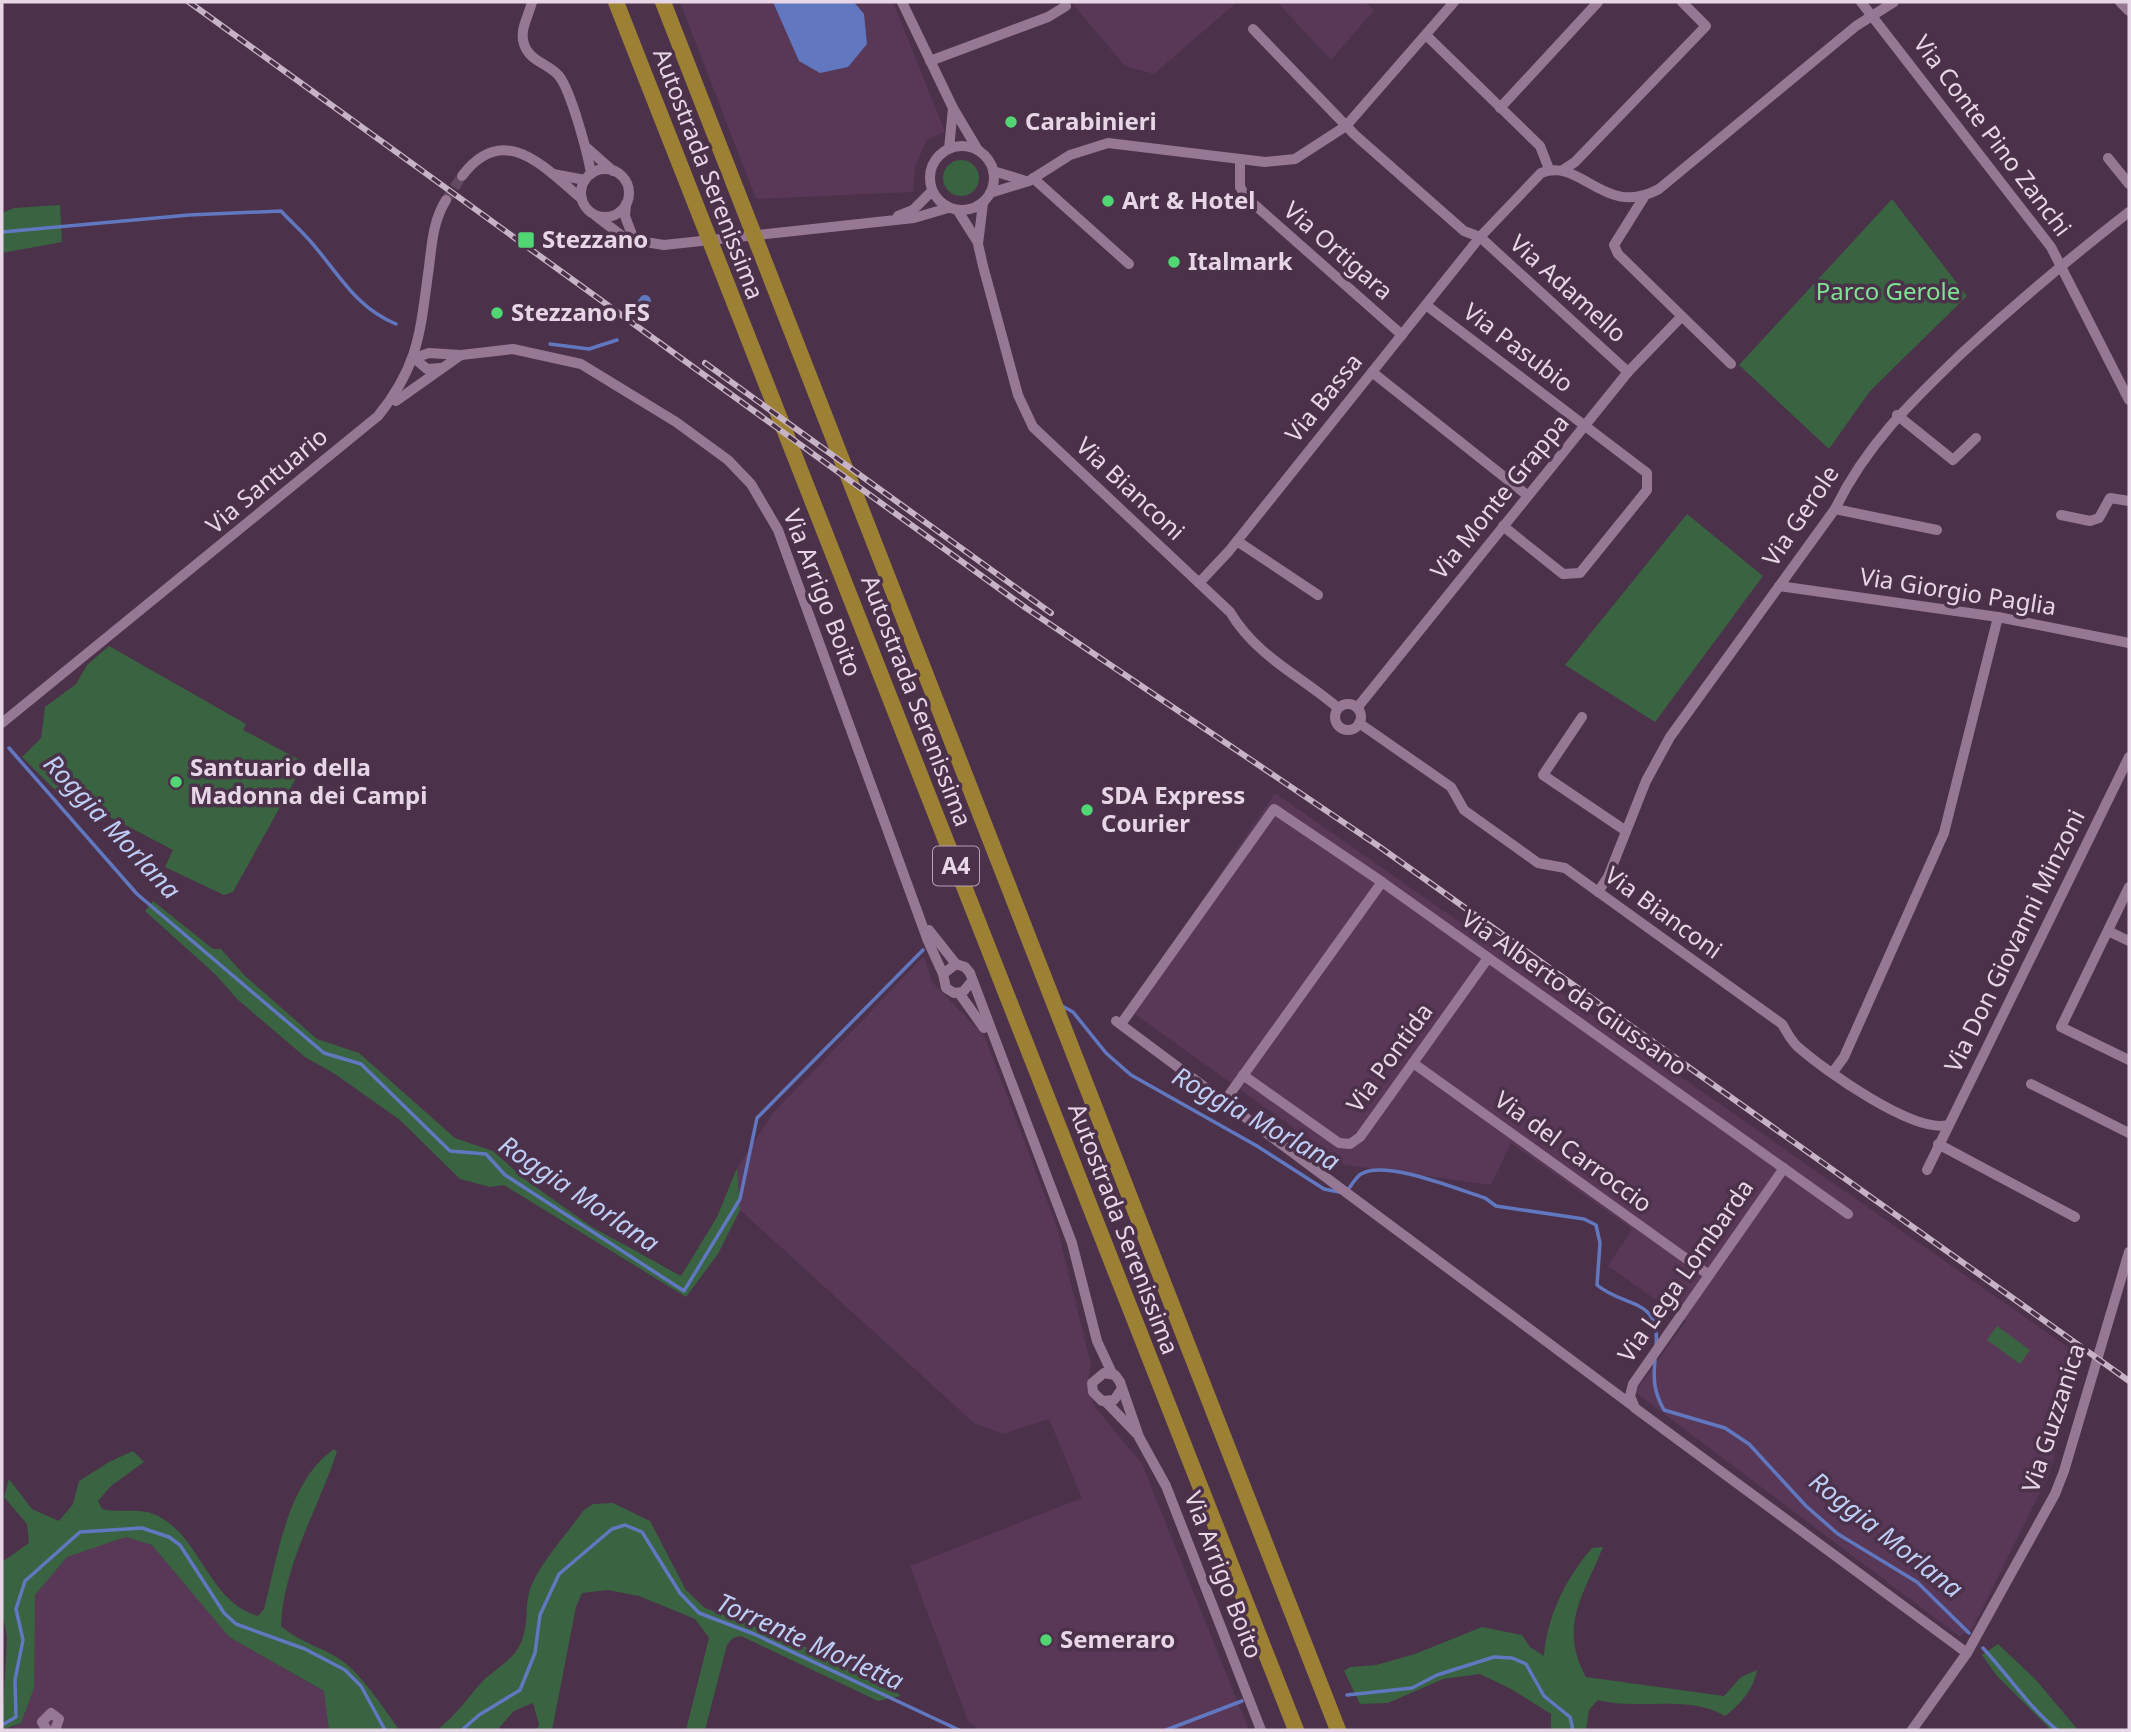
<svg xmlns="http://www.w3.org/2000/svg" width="2131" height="1732" font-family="'Noto Sans',sans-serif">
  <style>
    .built { fill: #583856 }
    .green { fill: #396341 }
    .water { fill: #6178c1 }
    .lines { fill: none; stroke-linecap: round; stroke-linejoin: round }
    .stream { stroke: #6178c1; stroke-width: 3.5 }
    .canal { stroke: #6178c1; stroke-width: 12 }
    .minor-tunnel { stroke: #624a61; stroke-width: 10; stroke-dasharray: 10 5; stroke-linecap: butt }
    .minor { stroke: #967894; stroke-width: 10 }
    .highway { stroke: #9c8034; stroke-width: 16 }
    .rail-casing { stroke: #c6b3c5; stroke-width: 6 }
    .rail { stroke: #4b314a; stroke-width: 3.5; stroke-dasharray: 10; stroke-linecap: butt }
    .poi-dot { fill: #51d674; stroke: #4b314a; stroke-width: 2.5 }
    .labels { text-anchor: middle; stroke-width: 7; stroke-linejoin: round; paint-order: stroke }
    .shield { fill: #4b314a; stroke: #b8a4b7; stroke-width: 2 }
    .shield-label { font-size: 23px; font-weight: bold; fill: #e7d6e6 }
    .poi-label { font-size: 24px; font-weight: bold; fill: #e7d6e6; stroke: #4b314a; text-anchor: start }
    .street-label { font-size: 24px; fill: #e7d6e6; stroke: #4b314a }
    .park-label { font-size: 24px; fill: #7fe293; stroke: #4b314a }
    .water-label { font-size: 26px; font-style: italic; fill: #becdf5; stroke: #4b314a }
  </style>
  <rect width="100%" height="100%" fill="#4b314a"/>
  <g class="built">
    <polygon points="680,2 893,2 945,132 927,140 915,166 913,192 756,199"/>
    <polygon points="1071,2 1237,2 1154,74 1125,66"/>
    <polygon points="1277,2 1365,2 1374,10 1331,60"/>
    <polygon points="1275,793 2082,1357 2049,1475 1972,1629 1959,1636 1635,1392 1686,1321 1608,1266 1632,1229 1511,1143 1491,1185 1345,1165 1128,1009"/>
    <polygon points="924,956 932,982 984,1035 1057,1227 1091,1364 1087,1388 1095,1407 1142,1464 1249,1730 979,1730 968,1721 910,1566 1082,1498 1049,1419 1003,1434 974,1423 740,1210 737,1168 773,1113"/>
    <polygon points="126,1537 152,1545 229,1637 325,1692 329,1730 8,1730 21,1723 35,1595 67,1557"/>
  </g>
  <g class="green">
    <circle cx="961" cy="178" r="18"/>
    <polygon points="1892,199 1967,296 1870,391 1829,449 1739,365"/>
    <polygon points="60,205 62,242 2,253 2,213 14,208"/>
    <polygon points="1687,514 1763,576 1655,722 1565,665"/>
    <polygon points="109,646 246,724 243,730 298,759 301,769 233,892 224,895 165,867 173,850 85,804 77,812 22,757 41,738 45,707 76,684 87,665"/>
    <polygon points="153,901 213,949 221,949 244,975 317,1039 359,1053 455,1138 493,1151 523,1178 592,1227 681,1276 717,1217 737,1168 740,1210 718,1254 686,1297 504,1185 490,1187 460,1179 400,1120 335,1074 305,1057 237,999 216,975 145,911"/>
    <polygon points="1997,1326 2030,1350 2020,1364 1987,1340"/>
    <path d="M334,1449L337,1452C318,1509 283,1566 281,1626C302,1645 332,1649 352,1669C369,1686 386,1711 399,1730H329L324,1691L229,1637L152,1545L126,1537L67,1557L35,1595L34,1688L21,1723L2,1730L7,1637L2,1612V1562L29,1543L27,1524L4,1497L9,1479L32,1509L59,1521L73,1504L79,1481L109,1462L133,1451L144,1462L111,1486L98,1501L102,1509C122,1514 141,1506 160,1517C201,1539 210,1603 258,1616L264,1609C278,1556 287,1482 334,1449Z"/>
    <path d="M613,1503L650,1521L686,1590L705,1608L784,1637L889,1686L901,1696L878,1701L741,1636L733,1638L727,1645L705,1730H686L709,1638L695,1619L639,1596L608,1590L582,1593L576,1607L552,1730H537L539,1724L533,1703L514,1711L497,1730H437C454,1717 467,1699 481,1683C495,1668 515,1660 522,1640C530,1620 523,1601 533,1582C545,1557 567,1534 583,1511L593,1504Z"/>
    <path d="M1603,1547C1584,1595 1558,1626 1586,1677L1724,1696L1741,1677L1757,1670C1754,1689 1740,1705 1725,1716C1687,1694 1639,1711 1598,1700L1589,1710L1586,1730H1551V1714L1513,1690L1480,1674L1443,1679L1388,1703L1360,1704L1344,1671L1350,1667L1376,1665L1415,1654L1482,1627L1522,1635L1530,1647L1544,1656C1547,1616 1566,1578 1592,1548Z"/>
    <polygon points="1998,1644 2036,1680 2078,1730 2051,1730 1997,1676 1982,1655"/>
  </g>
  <polygon class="water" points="773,2 854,2 864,14 867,44 848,67 820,73 799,61"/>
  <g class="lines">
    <g class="stream">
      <path d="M2,232L189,215L281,211C291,222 302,231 311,242C339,274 356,308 396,324"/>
      <polyline points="550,344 589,349 617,340"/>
      <polyline points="9,748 137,894 324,1053 361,1064 450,1151 486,1154 505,1175 684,1291 740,1199 757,1118 923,950"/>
      <polyline points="1062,1006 1073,1012 1106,1053 1131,1075 1257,1146 1324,1189 1339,1192"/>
      <path d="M1347,1191C1351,1186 1356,1177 1361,1174C1385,1159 1459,1190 1485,1198L1496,1206L1584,1219L1596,1225L1600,1243L1597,1285C1624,1308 1661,1297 1656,1346"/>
      <path d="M1655,1360C1653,1380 1654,1392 1664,1410L1725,1428L1749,1444L1806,1506L1838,1534L1917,1582L1969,1633"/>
      <path d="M1983,1648C2008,1675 2028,1706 2057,1730"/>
      <polyline points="1347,1695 1412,1688 1437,1675 1494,1657 1512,1658 1526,1664 1544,1696 1570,1717 1573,1730"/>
      <polyline points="2,1725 16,1717 15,1680 23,1640 16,1609 25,1581 80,1532 142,1528 169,1537 180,1545 224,1613 236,1624 305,1649 345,1670 361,1686 385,1730"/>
      <polyline points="462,1730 479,1715 520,1690 535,1653 540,1615 559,1574 612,1529 625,1525 642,1532 680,1593 699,1613 754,1634 959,1730"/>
      <polyline points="1166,1730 1242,1701"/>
    </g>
    <polyline class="canal" points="642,305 645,301"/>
    <polyline class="minor-tunnel" points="446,200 462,176"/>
    <g class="minor">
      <path d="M532,2C529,15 519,30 524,44C529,61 549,64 559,76C571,91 588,154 591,174"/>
      <polyline points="902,2 953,108 978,150"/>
      <polyline points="1861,2 2051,247 2129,400"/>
      <polyline points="2120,2 2129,11"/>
      <polyline points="1253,29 1355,135 1464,231 1480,237 1628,372"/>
      <polyline points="1426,35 1540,146 1549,169"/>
      <polyline points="930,61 1048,17 1066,6"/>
      <polyline points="1500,108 1598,2"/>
      <circle cx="962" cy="178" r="32"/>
      <polyline points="587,148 613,171"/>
      <polyline points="949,149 953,108"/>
      <polyline points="2108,158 2129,184"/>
      <polyline points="1240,159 1240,187 1247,198 1402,335"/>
      <circle cx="605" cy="193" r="24"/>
      <polyline points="1563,170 1575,162 1706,26 1682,2"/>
      <polyline points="993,171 1026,181"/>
      <polyline points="553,174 585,180"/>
      <path d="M462,176C504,120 545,168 582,199"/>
      <polyline points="1033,178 1129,264"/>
      <polyline points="990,193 1029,181 1070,155 1108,143 1265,162 1295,159 1346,126 1454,2"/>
      <polyline points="1644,197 1614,245 1618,254 1731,364"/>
      <path d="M983,203L978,244L983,266L1018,395L1033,427L1230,612C1257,657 1301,676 1338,708"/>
      <polyline points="626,204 625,216 634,240"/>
      <polyline points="958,211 977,241"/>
      <polyline points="596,216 626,239 664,245 914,218 948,208"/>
      <polyline points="898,216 913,210 932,191"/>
      <polyline points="1426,305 1647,473 1647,490 1580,573 1563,574 1503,526"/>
      <polyline points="414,358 429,353 461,355 513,349 581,364 676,422 728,460 751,484 778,530 928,941 943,974"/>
      <polyline points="414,358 427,369 441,368"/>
      <polyline points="1372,372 1527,495"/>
      <polyline points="396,401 461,355"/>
      <polyline points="1897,415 1953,460 1976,438"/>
      <polyline points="1835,509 1937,530"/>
      <polyline points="2061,515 2090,521 2099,518 2110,498 2129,501"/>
      <polyline points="1237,541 1318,595"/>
      <path d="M1199,583L1229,551L1480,237L1541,173C1582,157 1604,219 1659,189L1856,26L1894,2"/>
      <polyline points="1779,586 1998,617 2129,643"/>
      <circle cx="1348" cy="717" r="13"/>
      <polyline points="1357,708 1628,372 1681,317"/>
      <polyline points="1582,717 1543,775 1626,831"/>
      <path d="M2,723L378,416C420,364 420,331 429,267C432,243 433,221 446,200"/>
      <path d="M1359,723L1451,787L1464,810L1538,863L1565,868L1782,1024C1787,1032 1791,1041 1798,1047C1824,1070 1914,1134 1948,1125"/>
      <polyline points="2129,887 2061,1027 2129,1060"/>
      <path d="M1598,892L1608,877L1646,781L1670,737L1835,509C1867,444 1910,403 1962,353C2016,303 2071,257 2129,212"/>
      <polyline points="929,930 956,964"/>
      <polyline points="2108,931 2129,941"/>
      <polyline points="971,982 963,992 954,993 946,988 943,974 956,964 965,967 970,973 1072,1243 1097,1341 1112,1373"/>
      <polyline points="959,993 984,1028"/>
      <polyline points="1116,1021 1633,1406"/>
      <polyline points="1121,1024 1274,809 1382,882 1848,1214"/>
      <polyline points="1413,1063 1709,1275"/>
      <polyline points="1833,1072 1844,1057 1944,833 1998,617"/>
      <polyline points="1243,1075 1339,1143 1350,1144 1360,1137 1488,958"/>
      <polyline points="2031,1084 2129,1133"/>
      <polyline points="1224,1102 1382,882"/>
      <polyline points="1938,1144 2075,1217"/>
      <polyline points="1784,1168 1633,1384 1630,1396 1635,1408 1967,1653"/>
      <polyline points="1927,1170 2129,757"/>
      <polyline points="1121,1390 1114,1400 1102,1401 1093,1392 1092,1383 1104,1373 1115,1375 1120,1382 1139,1437 1166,1486 1261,1730"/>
      <polyline points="1106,1402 1136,1433"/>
      <polyline points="47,1730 42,1722 51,1713 59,1719 55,1730"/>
      <polyline points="1912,1730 1967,1653 2055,1494 2064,1471 2129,1252"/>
    </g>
    <g class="highway">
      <polyline points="616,2 1296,1730"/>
      <polyline points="663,2 1338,1730"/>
    </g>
    <defs>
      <g id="rail">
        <polyline points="189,2 1026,608 1377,845 2129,1381"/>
        <polyline points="705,363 1051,613"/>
      </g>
    </defs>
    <use href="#rail" class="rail-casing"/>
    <use href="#rail" class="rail"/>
  </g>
  <g class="poi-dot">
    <circle cx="1011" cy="122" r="7"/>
    <circle cx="1108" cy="201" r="7"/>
    <rect x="517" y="231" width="18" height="18" rx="3.5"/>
    <circle cx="1174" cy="262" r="7"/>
    <circle cx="497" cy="313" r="7"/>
    <circle cx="176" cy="782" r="7"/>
    <circle cx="1087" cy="810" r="7"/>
    <circle cx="1046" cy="1640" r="7"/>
  </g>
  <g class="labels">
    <rect class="shield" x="933" y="846.5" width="46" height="39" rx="5"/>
    <g class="shield-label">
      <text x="956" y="874">A4</text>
    </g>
    <g class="poi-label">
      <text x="1025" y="130">Carabinieri</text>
      <text x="1122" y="209">Art &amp; Hotel</text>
      <text x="542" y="248">Stezzano</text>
      <text x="1188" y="270">Italmark</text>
      <text x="511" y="321">Stezzano FS</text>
      <text x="190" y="776">Santuario della<tspan x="190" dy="28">Madonna dei Campi</tspan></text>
      <text x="1101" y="804">SDA Express<tspan x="1101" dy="28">Courier</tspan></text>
      <text x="1060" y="1648">Semeraro</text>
    </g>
    <g class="street-label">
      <text transform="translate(1992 136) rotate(53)" y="8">Via Conte Pino Zanchi</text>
      <text transform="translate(708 174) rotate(69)" y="8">Autostrada Serenissima</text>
      <text transform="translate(1338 251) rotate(41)" y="8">Via Ortigara</text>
      <text transform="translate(1568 289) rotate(42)" y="8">Via Adamello</text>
      <text transform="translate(1518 348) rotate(37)" y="8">Via Pasubio</text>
      <text transform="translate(1324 398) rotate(-51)" y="8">Via Bassa</text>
      <text transform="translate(267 481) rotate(-40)" y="8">Via Santuario</text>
      <text transform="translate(1130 489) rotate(43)" y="8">Via Bianconi</text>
      <text transform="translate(1500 497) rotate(-51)" y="8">Via Monte Grappa</text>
      <text transform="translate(1801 516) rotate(-56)" y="8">Via Gerole</text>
      <text transform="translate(1958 592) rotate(9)" y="8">Via Giorgio Paglia</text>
      <text transform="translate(822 593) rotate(69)" y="8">Via Arrigo Boito</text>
      <text transform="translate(916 701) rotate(69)" y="8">Autostrada Serenissima</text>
      <text transform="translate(1663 913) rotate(36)" y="8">Via Bianconi</text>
      <text transform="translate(2015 941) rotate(-64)" y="8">Via Don Giovanni Minzoni</text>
      <text transform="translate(1574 993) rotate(35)" y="8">Via Alberto da Giussano</text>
      <text transform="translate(1390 1058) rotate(-54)" y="8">Via Pontida</text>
      <text transform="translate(1573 1152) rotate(36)" y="8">Via del Carroccio</text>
      <text transform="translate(1123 1229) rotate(69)" y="8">Autostrada Serenissima</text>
      <text transform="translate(1686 1271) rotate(-55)" y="8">Via Lega Lombarda</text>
      <text transform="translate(2054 1418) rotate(-72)" y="8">Via Guzzanica</text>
      <text transform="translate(1223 1575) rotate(69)" y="8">Via Arrigo Boito</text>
    </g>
    <g class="park-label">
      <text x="1888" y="300">Parco Gerole</text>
    </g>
    <g class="water-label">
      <text transform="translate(112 827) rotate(47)" y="9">Roggia Morlana</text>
      <text transform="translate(1256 1119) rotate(29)" y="9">Roggia Morlana</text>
      <text transform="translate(579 1194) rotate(34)" y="9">Roggia Morlana</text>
      <text transform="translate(1886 1535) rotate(38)" y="9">Roggia Morlana</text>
      <text transform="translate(810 1642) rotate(24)" y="9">Torrente Morletta</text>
    </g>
  </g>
  <rect width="2131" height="1732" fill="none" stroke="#e7d6e6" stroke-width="7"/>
</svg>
